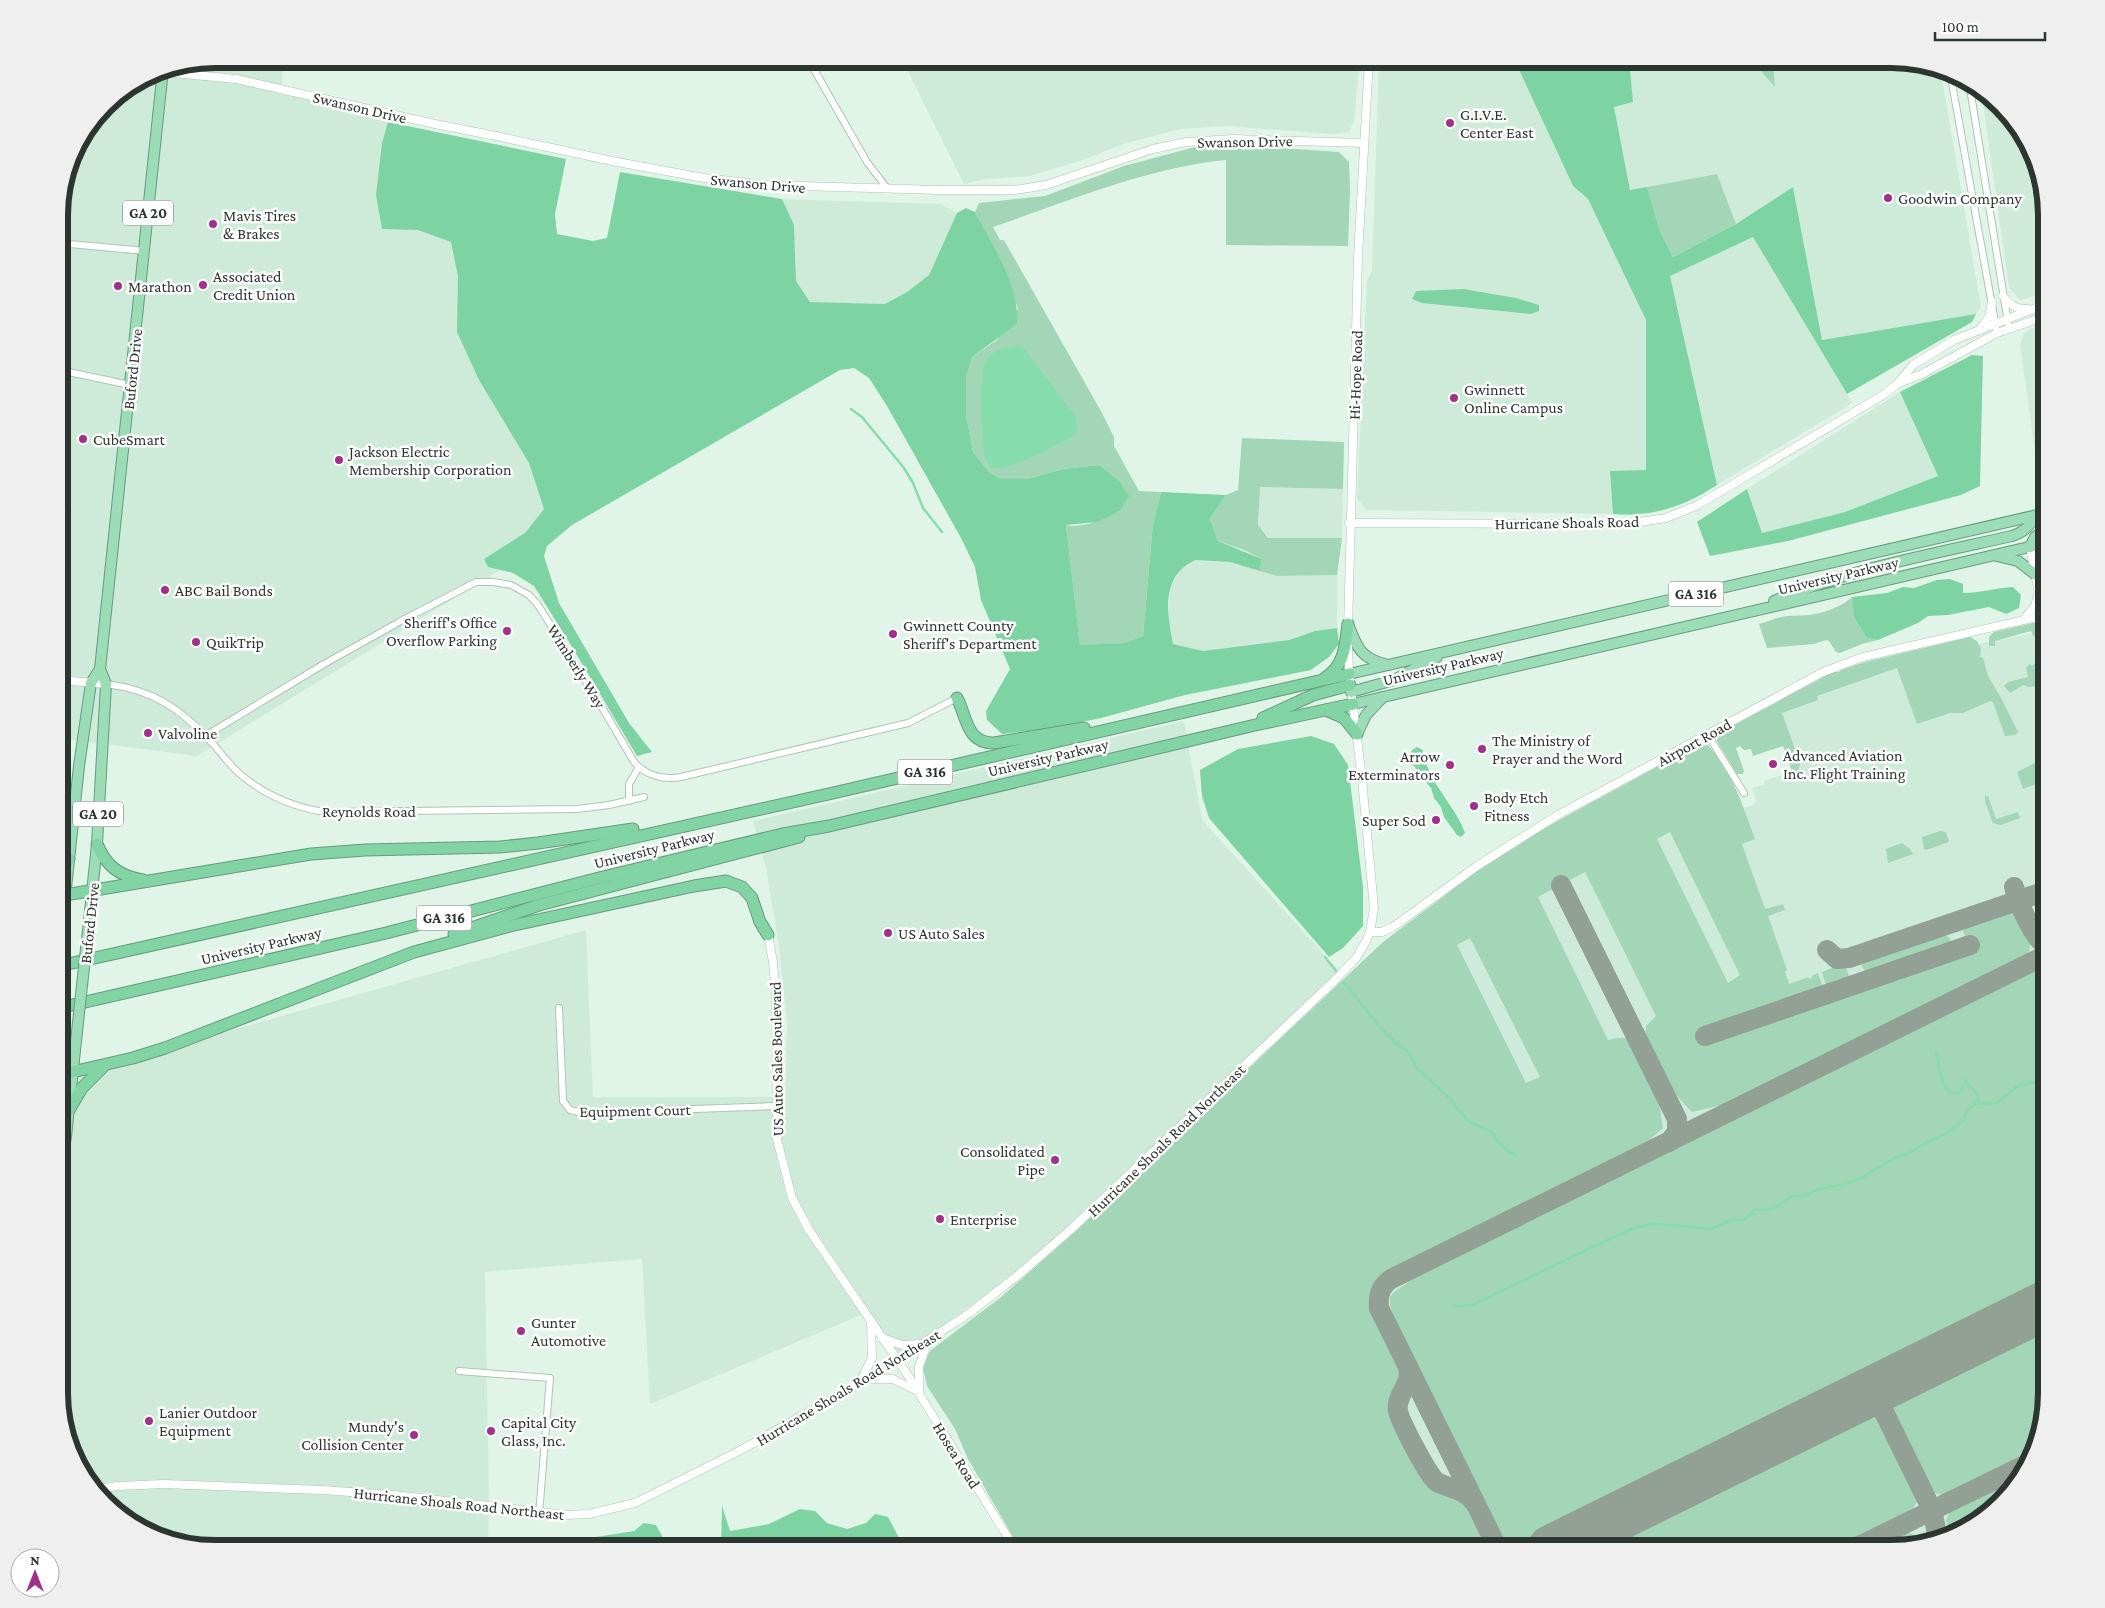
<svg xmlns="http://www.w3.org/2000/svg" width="2105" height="1608" font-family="'Crimson Pro',serif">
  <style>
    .built { fill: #ceebd9 }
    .green { fill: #a2d6b6; fill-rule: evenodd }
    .forest { fill: #7dd4a2 }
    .water { fill: #87ddab }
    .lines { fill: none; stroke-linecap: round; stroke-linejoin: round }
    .stream { stroke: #87ddab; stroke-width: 2.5 }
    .taxiway { stroke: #92a096; stroke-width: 20 }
    .runway { stroke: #92a096; stroke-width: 49 }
    .minor-casing { stroke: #afc4b7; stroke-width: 8 }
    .tertiary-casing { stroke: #afc4b7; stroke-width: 9 }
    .trunk-casing { stroke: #659c7c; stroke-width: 12 }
    .motorway-casing { stroke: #659c7c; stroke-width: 13 }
    .minor { stroke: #fff; stroke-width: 6 }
    .tertiary { stroke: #fff; stroke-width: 8 }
    .trunk { stroke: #9cdcb7; stroke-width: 10 }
    .motorway { stroke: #83d4a5; stroke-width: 11 }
    .trunk-bridge-casing { stroke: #659c7c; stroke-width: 12; stroke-linecap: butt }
    .trunk-bridge { stroke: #9cdcb7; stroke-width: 10 }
    .poi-dot { fill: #a22f8a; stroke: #fff; stroke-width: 2 }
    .labels { text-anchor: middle; stroke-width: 5; stroke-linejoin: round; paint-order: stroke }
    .shield { fill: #fff; stroke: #6c726e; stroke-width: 1 }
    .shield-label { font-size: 15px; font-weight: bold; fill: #2d3530 }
    .street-label { font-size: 16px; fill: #2d3530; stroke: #fff }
    .poi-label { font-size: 16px; fill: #2d3530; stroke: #fff; text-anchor: start }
    .rim { fill: none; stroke: #2d3530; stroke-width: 6 }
  </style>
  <rect width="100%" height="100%" fill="#e0f5e7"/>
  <g class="built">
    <polygon points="215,59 283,59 282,86 397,114 384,211 466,226 566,530 197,756 59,738 59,205 75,146 105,104 155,71"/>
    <polygon points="902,59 1360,59 1354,121 1349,132 1331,134 1226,126 1181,129 1123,144 1083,160 1030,176 986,179 964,184"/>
    <polygon points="1379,59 1514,59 1573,186 1588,199 1646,320 1646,470 1610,472 1613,514 1366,510 1357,498 1367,281 1372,271"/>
    <polygon points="1629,59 1757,59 1759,69 1775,86 1773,59 1890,59 1940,67 1981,307 1976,314 1822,340 1793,187 1736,224 1717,174 1630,190 1614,107 1633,102"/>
    <polygon points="1981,89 1985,91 2030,146 2046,215 2046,292 2021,300 2009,288"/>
    <polygon points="782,199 941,204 957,213 929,275 907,292 885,304 810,302 796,281 794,226"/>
    <polygon points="1753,237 1852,403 1717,485 1669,276"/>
    <polygon points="2046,324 2046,454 2035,452 2020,344 2024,333 2035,327"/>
    <polygon points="1900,392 1939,476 1845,512 1762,533 1747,489"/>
    <polygon points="1260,487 1343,489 1342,538 1269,538 1258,525"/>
    <polygon points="1195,560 1230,562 1277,576 1337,575 1337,628 1315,631 1289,640 1203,651 1173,644 1169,620 1169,588 1180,571"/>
    <polygon points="2046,631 2046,1393 2038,1444 2014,1488 1959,1533 1890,1549 1032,1549 1372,966 1464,891 1753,805 1756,800 1752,788 1765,784 1764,781 1792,772 1773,711 1901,659"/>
    <polygon points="1184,721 1202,820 1342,974 1192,1123 1031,1264 904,1352 895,1358 861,1315 650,1404 642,1259 485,1272 489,1500 488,1549 215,1549 164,1541 120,1517 75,1462 59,1403 59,1079 586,930 593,1097 785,1097 787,1024 779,947 766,868 753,821"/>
  </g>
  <g class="green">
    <polygon points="1757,59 1773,59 1775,87 1759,69"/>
    <path d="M1252,146L1339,152L1349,162L1350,190L1348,246L1226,245V160C1146,168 1069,201 993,227L1000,240H1004L1102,413L1114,437V446L1139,491L1161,492L1153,523L1143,636L1125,643L1080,646L1066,525C1084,529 1104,518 1120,511L1099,465L1063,469L1027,479H1001L989,472L973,452L966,414V378L972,357L997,340L1018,309L1006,274L975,212L979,203L1045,196L1124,166L1195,147Z"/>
    <polygon points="1717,174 1736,224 1673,257 1660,231 1647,187"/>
    <polygon points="1242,438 1344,442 1343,489 1260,487 1258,525 1268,538 1342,538 1337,575 1277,576 1260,571 1262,559 1244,550 1218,541 1210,519 1226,495 1238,490"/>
    <path d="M1852,597L1855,618L1867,638L1878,640L1862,644L1840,653L1836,652L1829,641L1826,640L1814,644L1767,648L1759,624C1766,622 1774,619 1781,617C1791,615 1800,616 1809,615C1822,614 1843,606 1852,597Z"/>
    <polygon points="2046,620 2046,653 2044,643 2039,644 2037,637 2033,636 2031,631 1995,641 1995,646 1989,646 1989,637 1994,632"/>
    <polygon points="1970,637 1977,641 1981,649 1980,657 1983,658 1988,676 2000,696 2018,732 2015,735 2005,736 1993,702 1990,701 1963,713 1950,713 1917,724 1897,668 1817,696 1818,700 1782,713 1800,763 1798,772 1793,774 1783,746 1753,756 1751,749 1744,750 1740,746 1736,748 1744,771 1743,774 1737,774 1717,741 1718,735 1723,731 1833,672 1839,672 1841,670 1865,662"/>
    <path d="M2035,663C2049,674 2046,699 2046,716L2036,686L2028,687L2023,685L2010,693L2004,686L2008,682L2028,677L2026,667L2030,664L2032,666Z"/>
    <path d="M1701,743L1707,744C1732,771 1743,806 1755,839L1742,844L1765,909L1783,904L1785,910L1768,916L1787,970L1785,971L1789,984L1809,977V979L1812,978V976L1818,973L1823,988L1705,1030L1704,1043L1844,995L1841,983L1826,986L1822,972L1837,966L1846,968L1854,990L1972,951L1968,939L1971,937L1964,935L1963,926C1969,920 1976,919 1984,916C1989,914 1996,911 2002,910C2020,909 2037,938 2028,953C2024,959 2018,961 2012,965L1763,1088L1726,1104L1692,1112L1675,1094L1645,1038L1646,1026L1656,1016L1585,872L1538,897L1608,1040C1618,1038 1626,1035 1634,1044L1658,1097L1663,1128L1647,1142L1600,1169L1387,1273C1381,1278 1375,1284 1372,1292C1366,1311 1392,1351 1401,1369L1389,1409L1427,1486L1465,1499L1490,1549H1020L968,1459L955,1429L927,1386L923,1368L926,1359L931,1350L1000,1298L1076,1231L1383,942L1488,863L1530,836ZM1670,832L1740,975L1728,983L1657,839ZM1470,938L1540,1077L1526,1083L1457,945Z"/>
    <polygon points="2037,762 2046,777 2046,780 2023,789 2017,772"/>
    <polygon points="1985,796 1988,796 1996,819 2018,812 2020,818 2001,825 1993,823 1985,802"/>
    <polygon points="1940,831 1946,832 1949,842 1926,850 1924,849 1922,837"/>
    <polygon points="1902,843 1910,849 1913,854 1888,863 1886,849"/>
    <path d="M2043,896H2046V935C2034,924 2033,909 2043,896Z"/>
    <polygon points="1940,932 1950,938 1950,941 1945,946 1866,973 1860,963 1863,958"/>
    <polygon points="2046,962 2046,1286 1521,1546 1504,1544 1496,1534 1405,1349 1390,1305 1390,1297 1394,1292 1439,1261"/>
    <path d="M2046,1323C2046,1359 2050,1421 2033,1452L1948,1494C1940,1496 1934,1494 1928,1488L1893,1416C1890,1408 1893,1403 1898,1396Z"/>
    <polygon points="1864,1414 1875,1416 1880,1421 1915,1492 1917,1502 1910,1513 1837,1549 1589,1549"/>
    <polygon points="1999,1484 2006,1484 2015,1487 1959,1533 1950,1532 1946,1521 1951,1509"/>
    <polygon points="1905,1531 1918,1537 1922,1542 1890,1549 1868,1549"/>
  </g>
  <g class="forest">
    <path d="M1514,59H1568L1569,68L1629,59L1633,102L1614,107L1630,190L1647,187L1660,231L1673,257L1736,224L1793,187L1822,340L1976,314L1972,322L1847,394L1753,237L1670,276L1717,485C1683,507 1653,517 1613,514L1610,471L1646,470V320L1588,199L1573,186Z"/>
    <path d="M388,122L566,159L555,214L557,234L593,241L607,238L620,172L782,199L794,225L796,281L810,302L885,304L907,292L929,275L957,213L966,208L975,212C992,245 1020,285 1017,324L972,357L966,378V414L973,452L989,472L1001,479H1027L1063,469L1099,465L1120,482L1129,496L1120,511L1097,522L1066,525L1080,645L1125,643L1143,636L1153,523L1161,492L1226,495L1210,519L1218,541L1262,559L1260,571L1230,562L1195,560C1190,563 1183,567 1179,572C1162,591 1169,621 1173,644L1203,651L1289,640L1315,631L1337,628L1339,644L1329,657L1311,670L1185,695L1101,718L1046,729L1002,734L987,720L986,711L1010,669L981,600L975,567L961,538L887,406L869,378L854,368L840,370L572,525L547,546L544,556L559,603L629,723L652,752L637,756L569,642L534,586L513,573L488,567L484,559L525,533L544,509L529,463L479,380L457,332L458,276L451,242L418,230L382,229L376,195L382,143Z"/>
    <polygon points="1463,289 1516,298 1539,305 1539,311 1531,314 1422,303 1412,299 1416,291"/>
    <polygon points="1972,355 1983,356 1980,486 1961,495 1788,541 1710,556 1697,522 1747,489 1762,533 1845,512 1938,476 1900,392"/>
    <path d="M1950,579L1963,584V593C1980,593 1996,588 2013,587L2021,595L2019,608L2006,614L1989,607L1948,615L1928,616L1918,623L1878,640L1867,638L1854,617L1852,597L1887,593L1903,587L1914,588L1937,580Z"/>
    <polygon points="1311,736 1334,744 1348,765 1363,887 1363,926 1343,948 1329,957 1209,818 1202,796 1200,770 1238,749"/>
    <path d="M1417,747L1423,750L1422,754C1425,759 1425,763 1428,768C1437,791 1457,810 1465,833L1461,837L1457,835L1444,817L1441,807L1434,798L1431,788L1417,772L1415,767L1407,760L1412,750Z"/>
    <polygon points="722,1506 730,1531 769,1524 800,1509 815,1511 827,1523 847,1529 866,1523 875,1514 888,1517 905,1549 713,1549 721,1546"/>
    <polygon points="644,1523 656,1525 662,1536 666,1549 565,1549 583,1539 634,1531"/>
  </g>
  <path class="water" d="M1021,345L1077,418V431L1070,438C1046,449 1019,468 991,468C989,464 986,461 985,457C982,441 978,372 986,360C994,349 1008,347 1021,345Z"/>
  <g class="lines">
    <g class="stream">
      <polyline points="851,409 862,417 904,468 913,483 923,508 942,532"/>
      <polyline points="1325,957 1336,971"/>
      <polyline points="1344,982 1379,1026 1400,1047 1408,1052 1417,1068 1450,1099 1468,1121 1492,1132 1499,1143 1511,1153 1517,1155"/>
      <path d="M1936,1053C1941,1066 1939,1099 1961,1092L1962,1085L1967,1083"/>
      <polyline points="1965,1080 1976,1093 1979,1103"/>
      <polyline points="1455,1306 1472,1305 1635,1227 1657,1224 1711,1229 1731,1220 1744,1220 1755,1210 1767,1210 1780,1205 1790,1197 1807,1195 1818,1189 1849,1183 1863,1177 1896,1157 1908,1154 1923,1144 1942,1136 1962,1122 1967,1111 1975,1104 1997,1103 2019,1085 2036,1082 2046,1069"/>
    </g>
    <g class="taxiway">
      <polyline points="1561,885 1677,1119 1677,1132 1669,1142"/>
      <path d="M2014,887C2018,902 2033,938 2046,946"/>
      <polyline points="1827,950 1837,959 1849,958 2046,891"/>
      <polyline points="1705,1036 1970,945"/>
      <path d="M1408,1367C1413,1384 1395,1395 1398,1411C1400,1421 1429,1478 1437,1482C1450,1489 1464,1489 1473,1501"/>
      <polyline points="1897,1379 1884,1392 1882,1408 1932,1510 1938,1538"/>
      <path d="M1849,1402C1863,1399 1873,1400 1883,1411"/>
      <path d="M1498,1549L1379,1308C1378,1295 1380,1287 1391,1279L2046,955"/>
      <polyline points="1853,1549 2027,1464"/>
    </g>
    <polyline class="runway" points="1552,1549 2046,1305"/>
    <defs>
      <g id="minor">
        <polyline points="808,59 867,162 887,188"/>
        <polyline points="1950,72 1997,333"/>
        <polyline points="1969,82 2009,329"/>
        <polyline points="59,243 145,251"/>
        <polyline points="59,370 130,385"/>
        <path d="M106,684C154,690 181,709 213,744C222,754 231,767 241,775C265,795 294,807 324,812L577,809L609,805L644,797"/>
        <polyline points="1708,735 1744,793"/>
        <path d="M205,736L324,664L401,621L476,582H493L511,585L529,595L538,605L603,709L634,762C646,776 664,780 681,777L908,723L957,698"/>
        <polyline points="629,801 629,784 639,767"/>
        <polyline points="559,1008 563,1101 570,1110 583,1113 775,1106"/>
        <polyline points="459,1371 550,1378 539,1514"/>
      </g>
      <g id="tertiary">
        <polyline points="163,72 236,79 435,124 496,136 617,162 704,178 766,185 939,190 1015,190 1046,185 1153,149 1186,142 1233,139 1364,143"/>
        <path d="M2003,296C2010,305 2017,310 2028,309"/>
        <polyline points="1980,329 1989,317 1992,302"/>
        <polyline points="1899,383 1922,374 1997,333 2046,316"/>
        <polyline points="1349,523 1627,524 1666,518 1698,505 1883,395 1897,384 1913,365 1954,340 2033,309 2046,305"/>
        <polyline points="2030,547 2043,615"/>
        <polyline points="2024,619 2035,606 2038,595"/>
        <polyline points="1348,629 1358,257 1369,59"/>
        <polyline points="59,680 106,684"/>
        <polyline points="1370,932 1382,932 1393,927 1477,866 1556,816 1823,672 1863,657 2046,615"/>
        <polyline points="768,935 773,962 776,995 777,1139 792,1198 809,1230 909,1377 1015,1549"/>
        <polyline points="882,1338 902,1345 921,1344"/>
        <polyline points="870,1379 893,1379 915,1390"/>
        <polyline points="860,1382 872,1358 871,1322"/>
        <polyline points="919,1393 919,1367 928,1341"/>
        <polyline points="97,1489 117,1486 164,1484 322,1490 394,1495 565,1515 589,1514 635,1503 741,1450 880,1372 971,1312 1017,1276 1069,1231 1333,982 1357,957 1366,941 1370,932 1374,908 1362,779 1349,674 1348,645"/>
      </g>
      <g id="trunk">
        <polyline points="2030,547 2035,537 2046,529"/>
        <polyline points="1997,556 2018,561 2036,575"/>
        <path d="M1774,601C1850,569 1932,554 2012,536C2024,532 2029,527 2035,516"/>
        <path d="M1348,624C1357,648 1361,659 1388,665"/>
        <polyline points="1349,674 2046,513"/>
        <polyline points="1351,692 1394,680 1437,657"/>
        <polyline points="1353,704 2046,543"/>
        <polyline points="1357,734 1366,715 1383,697"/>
        <polyline points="89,921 97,844 106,684 100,669 163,69"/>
        <polyline points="59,954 79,766 91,683 100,669"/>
        <polyline points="59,1177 66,1137 76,1041"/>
      </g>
      <g id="motorway">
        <path d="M1325,678C1345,665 1345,646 1348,624"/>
        <path d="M957,698C967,717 966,743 994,743L1084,728"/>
        <polyline points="1326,710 1344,718 1357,734"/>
        <polyline points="1263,718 1313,695 1350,685"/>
        <path d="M97,844C106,866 119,876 143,880"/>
        <polyline points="59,874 69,859"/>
        <polyline points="59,896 311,854 365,850 500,847 538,843 633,829"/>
        <polyline points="454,934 539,905 799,837"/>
        <polyline points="59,966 833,793 1349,674"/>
        <polyline points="59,1008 386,933 603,877 783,834 829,826 1251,726 1353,704"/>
        <polyline points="59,1075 133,1058 165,1048 414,952 510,926 694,886 726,881 742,887 752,898 760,922 768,935"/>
        <polyline points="69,1110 82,1088 103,1067"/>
      </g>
    </defs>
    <use href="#minor" class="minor-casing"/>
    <use href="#tertiary" class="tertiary-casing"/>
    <use href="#trunk" class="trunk-casing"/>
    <use href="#motorway" class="motorway-casing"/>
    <use href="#minor" class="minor"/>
    <use href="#tertiary" class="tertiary"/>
    <use href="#trunk" class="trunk"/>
    <use href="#motorway" class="motorway"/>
    <defs>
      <polyline id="trunk-bridge" points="76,1041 89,921"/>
    </defs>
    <use href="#trunk-bridge" class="trunk-bridge-casing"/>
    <use href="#trunk-bridge" class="trunk-bridge"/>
  </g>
  <g class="poi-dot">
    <circle cx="1450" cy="123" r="5"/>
    <circle cx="1888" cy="198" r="5"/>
    <circle cx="213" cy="224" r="5"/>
    <circle cx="203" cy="285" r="5"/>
    <circle cx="118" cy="286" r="5"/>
    <circle cx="1454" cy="398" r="5"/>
    <circle cx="83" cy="439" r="5"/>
    <circle cx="339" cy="460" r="5"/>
    <circle cx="165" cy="590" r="5"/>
    <circle cx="507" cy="631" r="5"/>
    <circle cx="893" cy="634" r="5"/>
    <circle cx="196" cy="642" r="5"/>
    <circle cx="148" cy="733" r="5"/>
    <circle cx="1482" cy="749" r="5"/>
    <circle cx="1773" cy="764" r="5"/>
    <circle cx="1450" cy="765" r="5"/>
    <circle cx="1474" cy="806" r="5"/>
    <circle cx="1436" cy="820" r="5"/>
    <circle cx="888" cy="933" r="5"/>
    <circle cx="1055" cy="1160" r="5"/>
    <circle cx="940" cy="1219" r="5"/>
    <circle cx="521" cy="1331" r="5"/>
    <circle cx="149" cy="1421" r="5"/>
    <circle cx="491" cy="1431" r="5"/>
    <circle cx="414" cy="1435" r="5"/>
  </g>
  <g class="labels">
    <g class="shield">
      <rect x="123" y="200.5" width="50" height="25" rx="4"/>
      <rect x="1668.5" y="581.5" width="55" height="25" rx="4"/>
      <rect x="897.5" y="759.5" width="55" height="25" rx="4"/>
      <rect x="73" y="801.5" width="50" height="25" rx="4"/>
      <rect x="416.5" y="905.5" width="55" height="25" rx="4"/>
    </g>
    <g class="shield-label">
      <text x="148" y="218">GA 20</text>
      <text x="1696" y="599">GA 316</text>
      <text x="925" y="777">GA 316</text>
      <text x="98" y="819">GA 20</text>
      <text x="444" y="923">GA 316</text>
    </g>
    <g class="street-label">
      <text transform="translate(360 107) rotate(13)" y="6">Swanson Drive</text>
      <text transform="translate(1245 141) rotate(-1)" y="6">Swanson Drive</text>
      <text transform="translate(758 183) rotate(5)" y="6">Swanson Drive</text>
      <text transform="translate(132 369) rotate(-84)" y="6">Buford Drive</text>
      <text transform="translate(1355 375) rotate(-88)" y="6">Hi-Hope Road</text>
      <text transform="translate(1567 522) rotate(-1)" y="6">Hurricane Shoals Road</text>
      <text transform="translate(1838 575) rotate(-13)" y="6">University Parkway</text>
      <text transform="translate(577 666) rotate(58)" y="6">Wimberly Way</text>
      <text transform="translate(1443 666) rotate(-13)" y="6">University Parkway</text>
      <text transform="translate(1694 742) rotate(-29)" y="6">Airport Road</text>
      <text transform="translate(1048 757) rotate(-13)" y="6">University Parkway</text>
      <text x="369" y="817">Reynolds Road</text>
      <text transform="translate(654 848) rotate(-14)" y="6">University Parkway</text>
      <text transform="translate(89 923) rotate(-84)" y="6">Buford Drive</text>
      <text transform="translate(261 945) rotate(-13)" y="6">University Parkway</text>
      <text transform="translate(776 1059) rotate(-91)" y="6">US Auto Sales Boulevard</text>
      <text transform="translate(635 1110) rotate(-1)" y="6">Equipment Court</text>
      <text transform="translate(1166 1140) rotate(-44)" y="6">Hurricane Shoals Road Northeast</text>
      <text transform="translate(848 1387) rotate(-31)" y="6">Hurricane Shoals Road Northeast</text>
      <text transform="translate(957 1455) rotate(58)" y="6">Hosea Road</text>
      <text transform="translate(459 1503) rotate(6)" y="6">Hurricane Shoals Road Northeast</text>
    </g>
    <g class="poi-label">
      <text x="1460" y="120">G.I.V.E.<tspan x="1460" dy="18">Center East</tspan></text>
      <text x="1898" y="204">Goodwin Company</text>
      <text x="223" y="221">Mavis Tires<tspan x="223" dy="18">&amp; Brakes</tspan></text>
      <text x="213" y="282">Associated<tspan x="213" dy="18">Credit Union</tspan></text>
      <text x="128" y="292">Marathon</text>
      <text x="1464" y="395">Gwinnett<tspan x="1464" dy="18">Online Campus</tspan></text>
      <text x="93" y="445">CubeSmart</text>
      <text x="349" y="457">Jackson Electric<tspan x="349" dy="18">Membership Corporation</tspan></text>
      <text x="175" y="596">ABC Bail Bonds</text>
      <text x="497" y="628" text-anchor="end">Sheriff's Office<tspan x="497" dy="18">Overflow Parking</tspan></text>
      <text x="903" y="631">Gwinnett County<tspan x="903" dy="18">Sheriff's Department</tspan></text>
      <text x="206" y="648">QuikTrip</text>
      <text x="158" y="739">Valvoline</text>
      <text x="1492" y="746">The Ministry of<tspan x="1492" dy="18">Prayer and the Word</tspan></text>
      <text x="1783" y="761">Advanced Aviation<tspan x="1783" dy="18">Inc. Flight Training</tspan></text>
      <text x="1440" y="762" text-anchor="end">Arrow<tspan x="1440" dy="18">Exterminators</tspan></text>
      <text x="1484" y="803">Body Etch<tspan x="1484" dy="18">Fitness</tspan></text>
      <text x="1426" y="826" text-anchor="end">Super Sod</text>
      <text x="898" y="939">US Auto Sales</text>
      <text x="1045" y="1157" text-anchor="end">Consolidated<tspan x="1045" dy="18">Pipe</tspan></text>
      <text x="950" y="1225">Enterprise</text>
      <text x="531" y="1328">Gunter<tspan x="531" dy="18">Automotive</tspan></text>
      <text x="159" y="1418">Lanier Outdoor<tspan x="159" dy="18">Equipment</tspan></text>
      <text x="501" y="1428">Capital City<tspan x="501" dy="18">Glass, Inc.</tspan></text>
      <text x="404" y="1432" text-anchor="end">Mundy's<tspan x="404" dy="18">Collision Center</tspan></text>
    </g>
  </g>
  <path d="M0 0H2105V1608H0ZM215 68H1891A147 147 0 0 1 2038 215V1393A147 147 0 0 1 1891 1540H215A147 147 0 0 1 68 1393V215A147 147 0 0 1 215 68Z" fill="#eeefee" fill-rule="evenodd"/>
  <path class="rim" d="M215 68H1891A147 147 0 0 1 2038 215V1393A147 147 0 0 1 1891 1540H215A147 147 0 0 1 68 1393V215A147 147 0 0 1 215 68Z"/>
  <g transform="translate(35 1573)"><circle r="24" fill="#ffffff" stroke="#abaeac"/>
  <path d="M0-4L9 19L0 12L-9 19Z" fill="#a22f8a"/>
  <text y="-8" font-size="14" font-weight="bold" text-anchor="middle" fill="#2d3530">N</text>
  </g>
  <path d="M1935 32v8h110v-8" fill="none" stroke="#2d3530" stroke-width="2.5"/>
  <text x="1942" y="32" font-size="15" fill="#2d3530" stroke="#ffffff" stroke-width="4" paint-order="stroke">100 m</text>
</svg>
